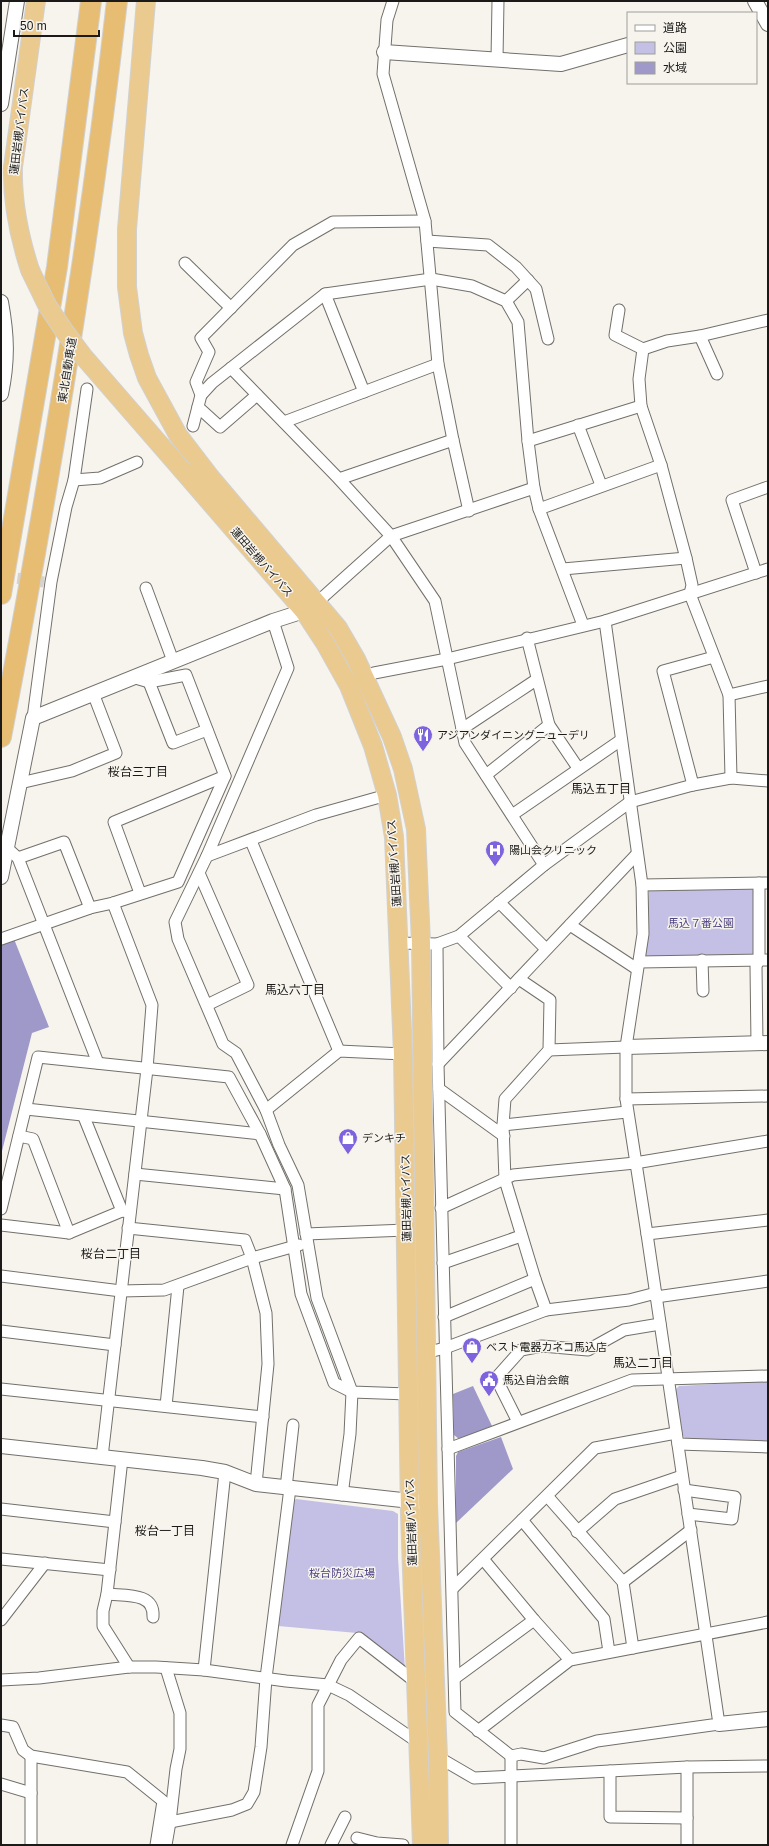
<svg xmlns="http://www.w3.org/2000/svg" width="769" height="1846" font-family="Helvetica,'Noto Sans JP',sans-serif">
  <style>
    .green { fill: #c4c0e5 }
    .water { fill: #9f99ca }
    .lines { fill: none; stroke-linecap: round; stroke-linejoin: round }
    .minor-tunnel { stroke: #d6d3ce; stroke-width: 11; stroke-dasharray: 11 5.5; stroke-linecap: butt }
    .minor-casing { stroke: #73706b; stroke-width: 13 }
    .tertiary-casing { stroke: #73706b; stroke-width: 16 }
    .trunk-casing { stroke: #d1d1d1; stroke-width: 20 }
    .motorway-casing { stroke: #d1d1d1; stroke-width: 22 }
    .minor { stroke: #fff; stroke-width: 11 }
    .tertiary { stroke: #fff; stroke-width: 14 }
    .trunk { stroke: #ebca8f; stroke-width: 18 }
    .motorway { stroke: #e6bd73; stroke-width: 20 }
    .trunk-bridge-casing { stroke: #d1d1d1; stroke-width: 20; stroke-linecap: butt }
    .trunk-bridge { stroke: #ebca8f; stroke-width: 18 }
    .labels { text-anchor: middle; stroke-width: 3; stroke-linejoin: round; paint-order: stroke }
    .street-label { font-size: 11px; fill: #1b1a18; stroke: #f7f4ee }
    .poi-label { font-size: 11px; fill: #1b1a18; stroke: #f7f4ee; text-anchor: start }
    .park-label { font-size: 11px; fill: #514685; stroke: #f7f4ee }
    .neighbourhood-label { font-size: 12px; fill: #1b1a18; stroke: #f7f4ee }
  </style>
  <rect width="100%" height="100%" fill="#f7f4ee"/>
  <g class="green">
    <polygon points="756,888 755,955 645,957 649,891"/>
    <polygon points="768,1381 768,1444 687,1440 683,1436 675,1390 679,1386"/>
    <polygon points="296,1499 393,1511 398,1514 398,1558 405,1670 357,1633 278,1626 292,1503"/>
  </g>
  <g class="water">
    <polygon points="14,939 49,1027 32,1033 1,1155 1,945"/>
    <polygon points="473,1386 492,1426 459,1439 454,1435 453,1394"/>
    <polygon points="501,1437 513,1469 456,1523 456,1456 458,1452"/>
  </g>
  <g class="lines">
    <polyline class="minor-tunnel" points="1,576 44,582"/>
    <defs>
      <g id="minor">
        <polyline points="393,1 387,20 383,74 425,221 438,364 453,440 469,511"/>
        <polyline points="497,59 498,1"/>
        <polyline points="427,241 488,245 516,267 536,289 548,339"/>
        <polyline points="185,263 231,308"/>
        <polyline points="325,294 364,392"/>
        <polyline points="506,301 528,280"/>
        <polyline points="619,310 615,335 643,349"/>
        <polyline points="700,336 717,374"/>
        <polyline points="231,368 339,479 391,536 435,601 465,743 544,865"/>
        <polyline points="201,395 212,383 231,368 325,294 431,279 472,286 506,301 518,322 528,441 534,488 539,509 583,625"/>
        <polyline points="198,407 220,427 257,395"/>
        <polyline points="284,422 438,364"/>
        <polyline points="578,425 601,485"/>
        <polyline points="193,426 201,395 196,382 209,352 201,338 293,245 333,222 425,221"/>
        <polyline points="528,441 641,406"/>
        <polyline points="339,479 453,440"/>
        <polyline points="74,480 100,478 137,462"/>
        <polyline points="539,509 661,465"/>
        <polyline points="563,569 686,558"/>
        <polyline points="756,573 732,500 768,487"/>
        <polyline points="146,588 173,661"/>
        <polyline points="313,606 391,536 534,488"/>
        <polyline points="273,621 288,668 207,856 175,922 178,939 223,1044 236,1053 266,1110 279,1145 298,1185 317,1298 352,1392 350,1434 342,1495"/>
        <polyline points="527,638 549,725 578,768"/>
        <polyline points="366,677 374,673 447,659 605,621 768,569"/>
        <polyline points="149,682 173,743 207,730"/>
        <polyline points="729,695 768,686"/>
        <polyline points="33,718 51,582 66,507 74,480 87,389"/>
        <polyline points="462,729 536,680"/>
        <polyline points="486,775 549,725"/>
        <polyline points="731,778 729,695 690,594 692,585 686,558 661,465 641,406 639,379 643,349 667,341 700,336 768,320"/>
        <polyline points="20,783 72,771 116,753 93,693"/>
        <polyline points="693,785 663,671 714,657"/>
        <polyline points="512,815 621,740"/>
        <polyline points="251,841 339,1051"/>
        <polyline points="7,848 18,858 98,1063"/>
        <polyline points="207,856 316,815 387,795"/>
        <polyline points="18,858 64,842 90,908"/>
        <polyline points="199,873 248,985 207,1005"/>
        <polyline points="642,885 768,883"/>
        <polyline points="140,893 114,822 225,776"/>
        <polyline points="499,902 546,949"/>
        <polyline points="570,925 637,969"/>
        <polyline points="459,936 511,988"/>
        <polyline points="1,939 90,908 113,903 178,882 225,776 186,675 149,682 132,677"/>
        <polyline points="399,943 437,944 459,936 544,865 630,802 693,785 731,778 768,781"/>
        <polyline points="437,944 438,1064 455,1712 511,1756 521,1754 544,1758 597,1741 719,1724 647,1234 626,1099 626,1047 643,934 642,885 605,621"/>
        <polyline points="702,960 703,991"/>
        <polyline points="639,962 768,960"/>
        <polyline points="519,979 550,1000 549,1050 505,1099 503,1125 505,1180 535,1279 546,1310"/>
        <polyline points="757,1044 756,966 759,960 759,883"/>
        <polyline points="549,1050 626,1047"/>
        <polyline points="438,1064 637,854"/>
        <polyline points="439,1089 504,1136"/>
        <polyline points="626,1099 768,1096"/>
        <polyline points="26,1109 260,1134"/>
        <polyline points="266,1110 339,1051 403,1054"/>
        <polyline points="84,1117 122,1211"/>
        <polyline points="503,1125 627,1112"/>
        <polyline points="19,1136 33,1139 69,1233"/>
        <polyline points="135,1174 285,1189"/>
        <polyline points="441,1208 513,1175 635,1163 768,1141"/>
        <polyline points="1,1209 38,1057 229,1077 260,1134 285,1189 301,1294 334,1383 352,1392 408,1394"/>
        <polyline points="1,1225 69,1233 122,1211 130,1212"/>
        <polyline points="128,1228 245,1240 252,1258 266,1313 268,1364 256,1484"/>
        <polyline points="306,1234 406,1230"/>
        <polyline points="647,1234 768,1220"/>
        <polyline points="443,1263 521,1236"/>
        <polyline points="1,1276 121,1291 164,1290 252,1258 299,1245"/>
        <polyline points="656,1297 768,1281"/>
        <polyline points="444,1317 535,1279"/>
        <polyline points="1,1331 115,1345"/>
        <polyline points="425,1353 445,1348 546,1310 629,1300 656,1293"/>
        <polyline points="1,1389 263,1417"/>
        <polyline points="166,1406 178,1286"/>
        <polyline points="518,1422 496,1378 521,1350 542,1346 588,1350 624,1330 660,1324"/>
        <polyline points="678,1444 768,1447"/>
        <polyline points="448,1449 632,1380 768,1376"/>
        <polyline points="102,1457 147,1069 152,1005 113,903"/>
        <polyline points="122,1459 107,1594 103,1611 103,1626 129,1667"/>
        <polyline points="286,1488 293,1425"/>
        <polyline points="684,1490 735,1497 732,1519 688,1514"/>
        <polyline points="548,1497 623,1582 633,1648"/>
        <polyline points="1,1509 115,1522"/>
        <polyline points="522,1520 604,1619 609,1652"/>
        <polyline points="577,1532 615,1499 682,1476"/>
        <polyline points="1,1559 110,1570"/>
        <polyline points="483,1559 534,1620 570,1660"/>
        <polyline points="623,1582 691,1530"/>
        <polyline points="453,1588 595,1448 676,1433"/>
        <path d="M107,1594C125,1596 155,1592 153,1617"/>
        <polyline points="1,1620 45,1563"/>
        <polyline points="204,1670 225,1472"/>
        <polyline points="455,1678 534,1620"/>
        <polyline points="1,1680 39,1678 129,1667 156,1667 204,1670 286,1681 328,1685 349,1695 419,1743"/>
        <polyline points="1,1725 13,1727 23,1750 31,1756 127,1772 163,1801 156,1845"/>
        <polyline points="478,1731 570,1660 768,1622"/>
        <polyline points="31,1756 31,1845"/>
        <polyline points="511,1756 511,1845"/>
        <polyline points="438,1757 474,1778 687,1767 768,1766"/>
        <polyline points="687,1767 687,1845"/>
        <polyline points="610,1771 610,1817 687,1818"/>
        <polyline points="1,1784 31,1793"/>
        <polyline points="170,1822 232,1810 247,1804 254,1792 261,1747 266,1678 290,1488"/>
        <polyline points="357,1838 377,1843 403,1845"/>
        <polyline points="166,1845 170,1822 176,1769 180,1749 180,1713 166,1668"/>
        <polyline points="292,1845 318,1771 318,1705 341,1660 359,1638 417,1683"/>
        <polyline points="331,1845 345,1817"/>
      </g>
      <g id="tertiary">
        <polyline points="755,1 768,24"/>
        <polyline points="384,52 561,64 628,45"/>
        <polyline points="1,104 17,1"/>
        <path d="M1,302C7,335 8,360 1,394"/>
        <polyline points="1,877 33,718 273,621 304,611"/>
        <polyline points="626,1047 768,1043"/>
        <polyline points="1,1446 202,1468 225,1472 256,1484 420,1502"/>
        <polyline points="719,1724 768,1719"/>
      </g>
      <g id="trunk">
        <polyline points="146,1 127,229 127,287 133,333 139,355 147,378 178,435 211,478 338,628 356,659 392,737 403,769 416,829 421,943 428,1503 438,1757 439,1845"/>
        <path d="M30,270C19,236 12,203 13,167L36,1"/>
        <polyline points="183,471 304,611 325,643 349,686 373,746 387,795 394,837 403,1054 410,1515 422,1845"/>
      </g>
      <g id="motorway">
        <polyline points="1,594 57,267 91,1"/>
        <path d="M1,737C48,493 89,248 117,1"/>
      </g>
    </defs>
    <use href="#minor" class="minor-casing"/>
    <use href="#tertiary" class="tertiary-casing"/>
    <use href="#trunk" class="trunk-casing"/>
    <use href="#motorway" class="motorway-casing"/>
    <use href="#minor" class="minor"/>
    <use href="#tertiary" class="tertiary"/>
    <use href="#trunk" class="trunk"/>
    <use href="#motorway" class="motorway"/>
    <defs>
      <polyline id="trunk-bridge" points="30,270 47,305 65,332 83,356 183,471"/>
    </defs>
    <use href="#trunk-bridge" class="trunk-bridge-casing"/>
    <use href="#trunk-bridge" class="trunk-bridge"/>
  </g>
  <defs>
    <symbol id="restaurant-pin" viewBox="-11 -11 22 30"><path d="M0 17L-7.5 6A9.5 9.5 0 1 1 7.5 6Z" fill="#7e63de" stroke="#f7f4ee"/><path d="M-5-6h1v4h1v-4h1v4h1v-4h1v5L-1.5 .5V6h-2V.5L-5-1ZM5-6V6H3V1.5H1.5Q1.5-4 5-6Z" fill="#fff"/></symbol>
    <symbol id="hospital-pin" viewBox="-11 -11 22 30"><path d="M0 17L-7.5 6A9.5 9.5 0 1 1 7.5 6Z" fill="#7e63de" stroke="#f7f4ee"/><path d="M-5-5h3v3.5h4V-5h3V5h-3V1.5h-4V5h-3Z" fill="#fff"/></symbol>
    <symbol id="shop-pin" viewBox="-11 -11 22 30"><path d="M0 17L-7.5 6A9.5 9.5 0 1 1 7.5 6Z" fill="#7e63de" stroke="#f7f4ee"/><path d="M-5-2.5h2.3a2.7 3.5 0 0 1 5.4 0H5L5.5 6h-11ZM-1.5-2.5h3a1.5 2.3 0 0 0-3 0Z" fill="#fff"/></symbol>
    <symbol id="civic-pin" viewBox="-11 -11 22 30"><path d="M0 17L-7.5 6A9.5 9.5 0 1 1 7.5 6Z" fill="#7e63de" stroke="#f7f4ee"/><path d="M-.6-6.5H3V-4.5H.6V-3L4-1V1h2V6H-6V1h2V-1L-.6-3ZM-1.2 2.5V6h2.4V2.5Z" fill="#fff"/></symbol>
  </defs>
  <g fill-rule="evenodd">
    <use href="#restaurant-pin" x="412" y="724" width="22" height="30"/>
    <use href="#hospital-pin" x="484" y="839" width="22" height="30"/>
    <use href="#shop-pin" x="337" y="1127" width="22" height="30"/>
    <use href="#shop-pin" x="461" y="1336" width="22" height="30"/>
    <use href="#civic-pin" x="478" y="1369" width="22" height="30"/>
  </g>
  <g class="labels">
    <g class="street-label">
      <text transform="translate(19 131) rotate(-83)" y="4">蓮田岩槻バイパス</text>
      <text transform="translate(67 370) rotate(-81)" y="4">東北自動車道</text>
      <text transform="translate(262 562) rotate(49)" y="4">蓮田岩槻バイパス</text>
      <text transform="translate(394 863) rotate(-94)" y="4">蓮田岩槻バイパス</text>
      <text transform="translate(406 1198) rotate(-91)" y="4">蓮田岩槻バイパス</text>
      <text transform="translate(411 1522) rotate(-92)" y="4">蓮田岩槻バイパス</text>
    </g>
    <g class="poi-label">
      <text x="437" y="739">アジアンダイニングニューデリ</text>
      <text x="509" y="854">陽山会クリニック</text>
      <text x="362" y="1142">デンキチ</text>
      <text x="486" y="1351">ベスト電器カネコ馬込店</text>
      <text x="503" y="1384">馬込自治会館</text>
    </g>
    <g class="park-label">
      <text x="701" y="927">馬込７番公園</text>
      <text x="342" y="1577">桜台防災広場</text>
    </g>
    <g class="neighbourhood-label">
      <text x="138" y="776">桜台三丁目</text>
      <text x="601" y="793">馬込五丁目</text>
      <text x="295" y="994">馬込六丁目</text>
      <text x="111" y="1258">桜台二丁目</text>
      <text x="643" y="1367">馬込二丁目</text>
      <text x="165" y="1535">桜台一丁目</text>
    </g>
  </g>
  <rect width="769" height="1846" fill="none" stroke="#1b1a18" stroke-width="4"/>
  <rect x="627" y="12" width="130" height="72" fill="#f7f4ee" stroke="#9f9d98"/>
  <rect x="635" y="25" width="20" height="6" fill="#ffffff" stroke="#9f9d98"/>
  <text x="663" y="32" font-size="12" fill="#1b1a18">道路</text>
  <rect x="635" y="42" width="20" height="12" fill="#c4c0e5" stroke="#9f9d98"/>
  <text x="663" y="52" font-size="12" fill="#1b1a18">公園</text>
  <rect x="635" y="62" width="20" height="12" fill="#9f99ca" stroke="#9f9d98"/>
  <text x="663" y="72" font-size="12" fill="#1b1a18">水域</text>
  <path d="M14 30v6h85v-6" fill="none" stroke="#1b1a18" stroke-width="2"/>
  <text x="20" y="30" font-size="12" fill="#1b1a18" stroke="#f7f4ee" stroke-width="3" paint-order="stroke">50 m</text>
</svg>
